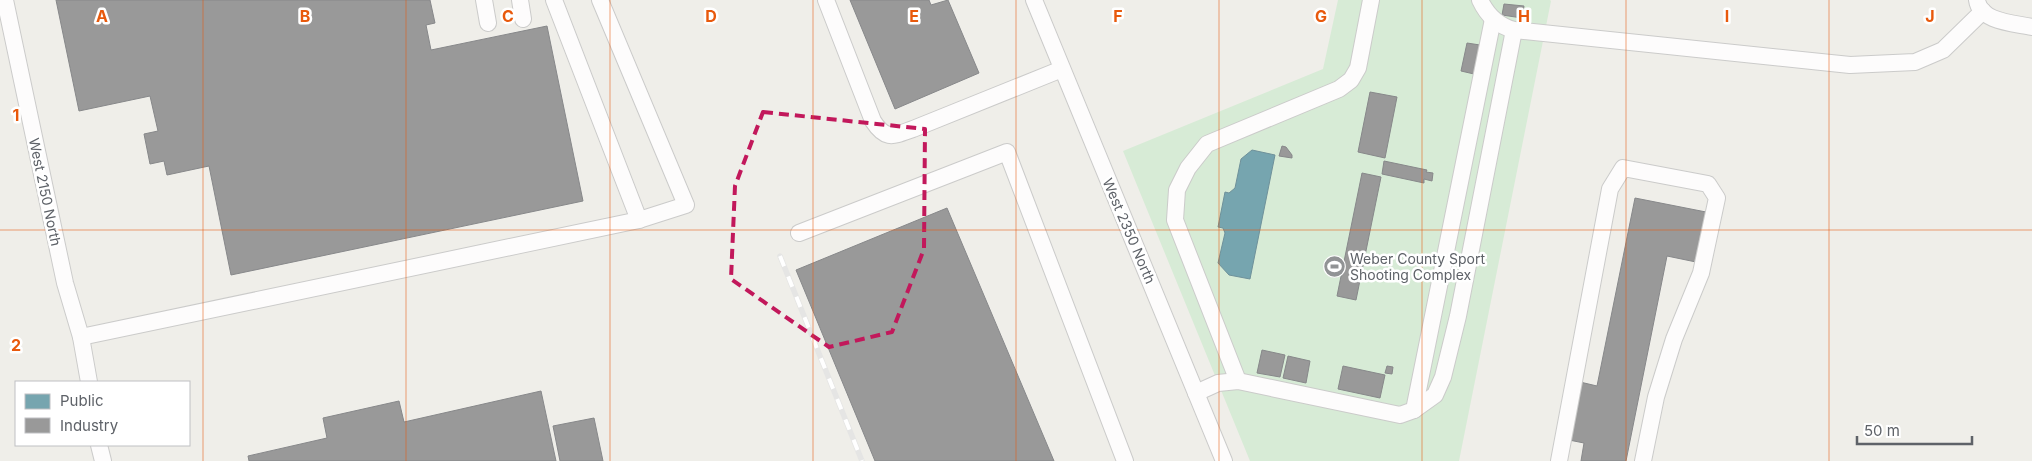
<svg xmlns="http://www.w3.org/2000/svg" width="2032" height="461" font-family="Inter,sans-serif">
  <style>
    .green { fill: #d7ebd6 }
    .public { fill: #76a5af; stroke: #6f919a }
    .industry { fill: #999; stroke: #87888a }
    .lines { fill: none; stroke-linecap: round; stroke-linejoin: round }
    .minor-casing { stroke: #cbcbca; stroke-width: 18 }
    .minor { stroke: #fdfcfc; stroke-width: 16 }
    .rail-casing { stroke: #e5e5e4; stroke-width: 5.5 }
    .rail { stroke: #fff; stroke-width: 4; stroke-dasharray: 11; stroke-linecap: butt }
    .marked { fill: none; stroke: #c2185b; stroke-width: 4; stroke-dasharray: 10 6; stroke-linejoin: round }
    .grid { fill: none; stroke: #e8590c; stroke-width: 1; stroke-opacity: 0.55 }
    .labels { text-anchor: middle; stroke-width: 5; stroke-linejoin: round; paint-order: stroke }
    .street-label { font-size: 14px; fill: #5e6268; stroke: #fff }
    .poi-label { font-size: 14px; fill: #5e6268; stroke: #fff; text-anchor: start }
    .grid-label { font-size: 16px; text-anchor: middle; font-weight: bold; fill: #e8590c; stroke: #fff; stroke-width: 5; stroke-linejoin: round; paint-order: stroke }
  </style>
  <rect width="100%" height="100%" fill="#efeee9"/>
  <polygon class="green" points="1338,0 1550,0 1551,1 1459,461 1250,461 1123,151 1323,69"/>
  <polygon class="public" points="1252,150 1275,155 1250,279 1229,275 1218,263 1225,233 1223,228 1218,227 1225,192 1229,193 1235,188 1241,159"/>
  <g class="industry">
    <polygon points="56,0 430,0 435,23 426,25 431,50 547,26 583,201 231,275 209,166 167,175 164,161 150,164 144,134 158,131 150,96 79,111"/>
    <polygon points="850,0 929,0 931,5 948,0 979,73 895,109"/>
    <polygon points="1504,4 1524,6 1522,18 1502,15"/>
    <polygon points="1467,43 1480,45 1474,74 1461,71"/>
    <polygon points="1370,92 1397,97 1385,158 1358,152"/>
    <polygon points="1282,146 1286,147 1292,155 1292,158 1279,156"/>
    <polygon points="1384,161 1427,170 1426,172 1433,173 1432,181 1424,179 1424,183 1382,174"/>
    <polygon points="1362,173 1381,177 1356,300 1337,296"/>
    <polygon points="1635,198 1706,212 1696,262 1667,256 1626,461 1581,461 1584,443 1569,440 1580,382 1597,386"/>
    <polygon points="947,208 1054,461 875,461 796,270"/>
    <polygon points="1262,350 1285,355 1280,377 1257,373"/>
    <polygon points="1288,356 1310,361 1306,383 1283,378"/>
    <polygon points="1343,366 1385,375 1380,398 1338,389"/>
    <polygon points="1387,366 1393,367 1392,374 1385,373"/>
    <polygon points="541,391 556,461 249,461 248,456 327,438 323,418 399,401 404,422"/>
    <polygon points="594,418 603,461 560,461 553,426"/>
  </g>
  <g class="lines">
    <defs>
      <g id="minor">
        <polyline points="5,0 65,283 81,337 89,382"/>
        <polyline points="484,0 488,23"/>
        <polyline points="520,0 523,19"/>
        <polyline points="554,0 639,220 686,205 600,0"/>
        <path d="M826,0L873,121C886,141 893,136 913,129L1062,69"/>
        <polyline points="1034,0 1224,461"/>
        <path d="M1480,0C1487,15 1499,26 1514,30L1850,65L1915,62L1943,50L1983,11"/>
        <path d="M1977,0C1980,22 2014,23 2032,27"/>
        <polyline points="799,233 1007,152 1125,461"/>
        <polyline points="81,337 639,220"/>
        <polyline points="1238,381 1175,220 1177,190 1188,168 1207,144 1339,89 1351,80 1358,68 1371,0"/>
        <polyline points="1196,393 1218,383 1238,381 1400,415 1414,410 1493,19"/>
        <polyline points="1414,410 1435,395 1443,377 1458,316 1514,30"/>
        <polyline points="99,445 103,461"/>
        <polyline points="1559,461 1610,189 1623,168 1708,184 1717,198 1701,273 1674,339 1656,397 1643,461"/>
      </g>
    </defs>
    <use href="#minor" class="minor-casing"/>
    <use href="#minor" class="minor"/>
    <defs>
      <polyline id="rail" points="780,256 862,461"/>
    </defs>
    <use href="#rail" class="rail-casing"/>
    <use href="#rail" class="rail"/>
  </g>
  <path class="marked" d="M763,112L925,129L924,249L892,332L829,347L731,279L735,186Z"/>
  <path class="grid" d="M203,0V461M406,0V461M610,0V461M813,0V461M1016,0V461M1219,0V461M1422,0V461M1626,0V461M1829,0V461M0,230H2032"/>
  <defs>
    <symbol id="stadium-disc" viewBox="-11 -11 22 22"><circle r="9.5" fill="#919395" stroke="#fff"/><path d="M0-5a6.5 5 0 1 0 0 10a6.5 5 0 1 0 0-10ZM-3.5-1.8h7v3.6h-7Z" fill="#fff"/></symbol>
  </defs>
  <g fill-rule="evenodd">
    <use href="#stadium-disc" x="1322" y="254" width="25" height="25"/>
  </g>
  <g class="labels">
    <g class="street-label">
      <text transform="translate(45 192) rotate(78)" y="5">West 2150 North</text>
      <text transform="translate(1129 231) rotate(67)" y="5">West 2350 North</text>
    </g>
    <g class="poi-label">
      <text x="1350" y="264">Weber County Sport<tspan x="1350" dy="16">Shooting Complex</tspan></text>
    </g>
  </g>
  <g class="grid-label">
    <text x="102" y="22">A</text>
    <text x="305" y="22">B</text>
    <text x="508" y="22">C</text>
    <text x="711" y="22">D</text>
    <text x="914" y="22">E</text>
    <text x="1118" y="22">F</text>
    <text x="1321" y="22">G</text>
    <text x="1524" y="22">H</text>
    <text x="1727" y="22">I</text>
    <text x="1930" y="22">J</text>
    <text x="16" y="121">1</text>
    <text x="16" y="351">2</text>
  </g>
  <rect x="15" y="381" width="175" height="65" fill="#ffffff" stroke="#bfc0c3"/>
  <rect x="25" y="394" width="25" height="15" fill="#76a5af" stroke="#bfc0c3"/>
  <text x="60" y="406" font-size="15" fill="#5e6268">Public</text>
  <rect x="25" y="418" width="25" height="15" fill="#999999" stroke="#bfc0c3"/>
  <text x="60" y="431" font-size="15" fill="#5e6268">Industry</text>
  <path d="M1857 436v8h115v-8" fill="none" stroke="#5e6268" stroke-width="2.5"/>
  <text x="1864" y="436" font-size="15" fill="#5e6268" stroke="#ffffff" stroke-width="4" paint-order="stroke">50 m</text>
</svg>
